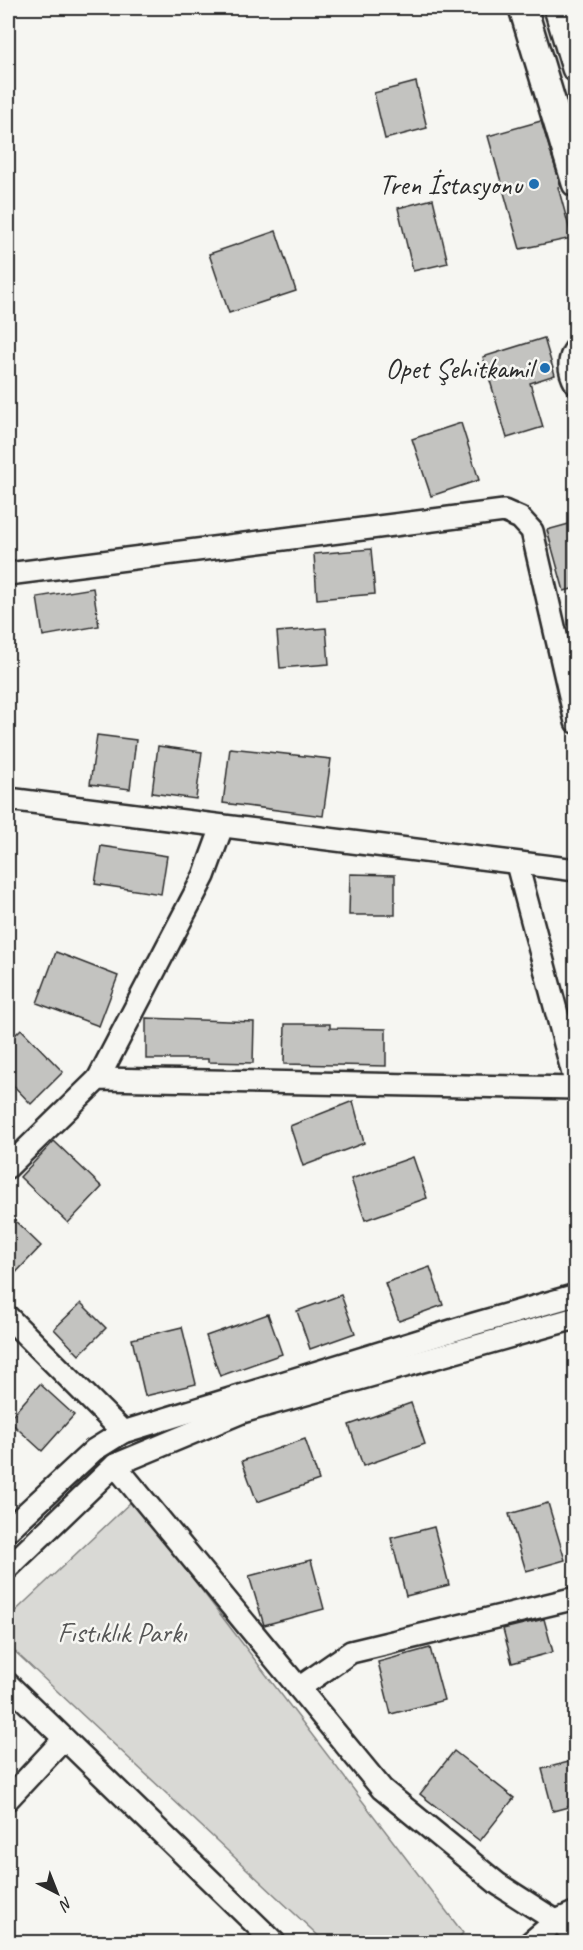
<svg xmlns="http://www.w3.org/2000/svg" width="583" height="1950" font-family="Caveat,sans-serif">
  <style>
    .green { fill: #d9d9d5; stroke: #828280; stroke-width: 1.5 }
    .building { fill: #c3c3c0; stroke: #2b2b2b; stroke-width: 1.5 }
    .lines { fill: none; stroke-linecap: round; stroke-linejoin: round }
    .minor-casing { stroke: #2b2b2b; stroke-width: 26 }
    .major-casing { stroke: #2b2b2b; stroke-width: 32 }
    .minor { stroke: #f6f6f2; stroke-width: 21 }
    .major { stroke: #f6f6f2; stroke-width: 27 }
    .poi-dot { fill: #1f6fb2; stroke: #f6f6f2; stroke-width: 2 }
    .labels { text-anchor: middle; stroke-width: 5; stroke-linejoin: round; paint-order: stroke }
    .poi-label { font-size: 28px; fill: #2b2b2b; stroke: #f6f6f2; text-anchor: end }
    .park-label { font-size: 28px; fill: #565656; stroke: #f6f6f2 }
  </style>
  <rect width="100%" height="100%" fill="#f6f6f2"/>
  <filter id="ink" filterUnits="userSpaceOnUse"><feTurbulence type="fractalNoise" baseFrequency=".0167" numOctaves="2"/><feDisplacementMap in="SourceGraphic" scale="12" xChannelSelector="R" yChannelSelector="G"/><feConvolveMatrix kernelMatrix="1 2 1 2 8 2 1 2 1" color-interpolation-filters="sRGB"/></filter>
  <g filter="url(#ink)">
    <polygon class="green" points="133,1500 463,1933 455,1942 325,1942 8,1645 8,1618"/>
    <g class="building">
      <polygon points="416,82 427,128 385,139 374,93"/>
      <polygon points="541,121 561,186 558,187 572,238 520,249 488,136"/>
      <polygon points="433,199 448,263 413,271 398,208"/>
      <polygon points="276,231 296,291 229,313 209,254"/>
      <polygon points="544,338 555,375 530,383 543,427 507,438 483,357"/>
      <polygon points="461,423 479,480 431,496 412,439"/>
      <polygon points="576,522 576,588 564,591 547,530"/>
      <polygon points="371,549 375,594 317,599 314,554"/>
      <polygon points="93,588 99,626 43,636 37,597"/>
      <polygon points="326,628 329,664 280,668 277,632"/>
      <polygon points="97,735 136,740 130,789 90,784"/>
      <polygon points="158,746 202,752 196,799 152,793"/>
      <polygon points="230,748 331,759 323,816 223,803"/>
      <polygon points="101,846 167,856 161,894 95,884"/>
      <polygon points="350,874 395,875 395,915 349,915"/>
      <polygon points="56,952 118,976 99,1026 37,1003"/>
      <polygon points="146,1018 254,1022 253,1063 208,1062 208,1059 146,1059"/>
      <polygon points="285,1024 330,1024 330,1028 386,1029 386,1066 284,1064"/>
      <polygon points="21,1029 63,1072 31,1104 8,1080 8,1042"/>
      <polygon points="353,1101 364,1143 303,1166 290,1126"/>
      <polygon points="54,1141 102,1187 68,1223 20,1177"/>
      <polygon points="413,1157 427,1198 365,1220 351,1179"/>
      <polygon points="8,1214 41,1246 8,1281"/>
      <polygon points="430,1267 443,1305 399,1321 385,1283"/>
      <polygon points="341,1295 355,1333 310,1349 297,1311"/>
      <polygon points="81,1303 106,1328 79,1355 54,1329"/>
      <polygon points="268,1314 282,1354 220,1376 206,1336"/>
      <polygon points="182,1327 196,1384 145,1396 132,1339"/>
      <polygon points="40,1384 74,1415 42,1451 8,1420"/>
      <polygon points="411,1403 425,1444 363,1466 349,1425"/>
      <polygon points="305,1439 319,1480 257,1502 242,1461"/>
      <polygon points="548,1503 565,1560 526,1571 509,1514"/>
      <polygon points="434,1527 449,1585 406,1596 391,1538"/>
      <polygon points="311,1560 324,1609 264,1625 249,1576"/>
      <polygon points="544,1619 553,1652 512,1663 503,1629"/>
      <polygon points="430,1648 444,1700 391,1714 378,1662"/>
      <polygon points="454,1751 514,1798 480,1841 420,1794"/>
      <polygon points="576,1760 576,1805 553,1811 542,1769"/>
    </g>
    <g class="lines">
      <defs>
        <g id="minor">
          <path d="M576,348C567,360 569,372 576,384"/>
          <polyline points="8,574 504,511 520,518 532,531 576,722"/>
          <polyline points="8,799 576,870"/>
          <polyline points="517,864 576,1085"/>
          <polyline points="98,1079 204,876 222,827"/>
          <polyline points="8,1167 98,1079 576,1088"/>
          <polyline points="8,1317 123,1432"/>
          <polyline points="115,1465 382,1789 498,1884 576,1934"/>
          <polyline points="8,1530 94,1450 123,1432 474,1324 576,1295"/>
          <polyline points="8,1568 115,1465 242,1412 576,1318"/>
          <polyline points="8,1684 274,1942"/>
          <polyline points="299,1688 351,1652 576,1598"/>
          <polyline points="8,1799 64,1739"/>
          <polyline points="531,1942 556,1921 576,1912"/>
        </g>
        <g id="major">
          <polyline points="523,8 576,183"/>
          <polyline points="558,8 576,68"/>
        </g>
      </defs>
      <use href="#minor" class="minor-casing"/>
      <use href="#major" class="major-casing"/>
      <use href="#minor" class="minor"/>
      <use href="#major" class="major"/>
    </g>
  </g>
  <g class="poi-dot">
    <circle cx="534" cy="184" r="6"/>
    <circle cx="545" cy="368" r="6"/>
  </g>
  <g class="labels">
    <g class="poi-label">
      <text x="522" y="194">Tren İstasyonu</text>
      <text x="533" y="378">Opet Şehitkamil</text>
    </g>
    <g class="park-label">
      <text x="122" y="1642">Fıstıklık Parkı</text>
    </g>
  </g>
  <rect width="583" height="1950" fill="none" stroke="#f6f6f2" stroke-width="30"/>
  <rect x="15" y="15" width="553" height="1920" fill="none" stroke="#2b2b2b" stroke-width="2" filter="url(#ink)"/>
  <g transform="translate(57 1893) rotate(138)" stroke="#f6f6f2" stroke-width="4.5" paint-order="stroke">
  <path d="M0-4.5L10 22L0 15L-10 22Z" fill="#2b2b2b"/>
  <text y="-9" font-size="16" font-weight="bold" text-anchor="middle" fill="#2b2b2b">N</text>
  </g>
</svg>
